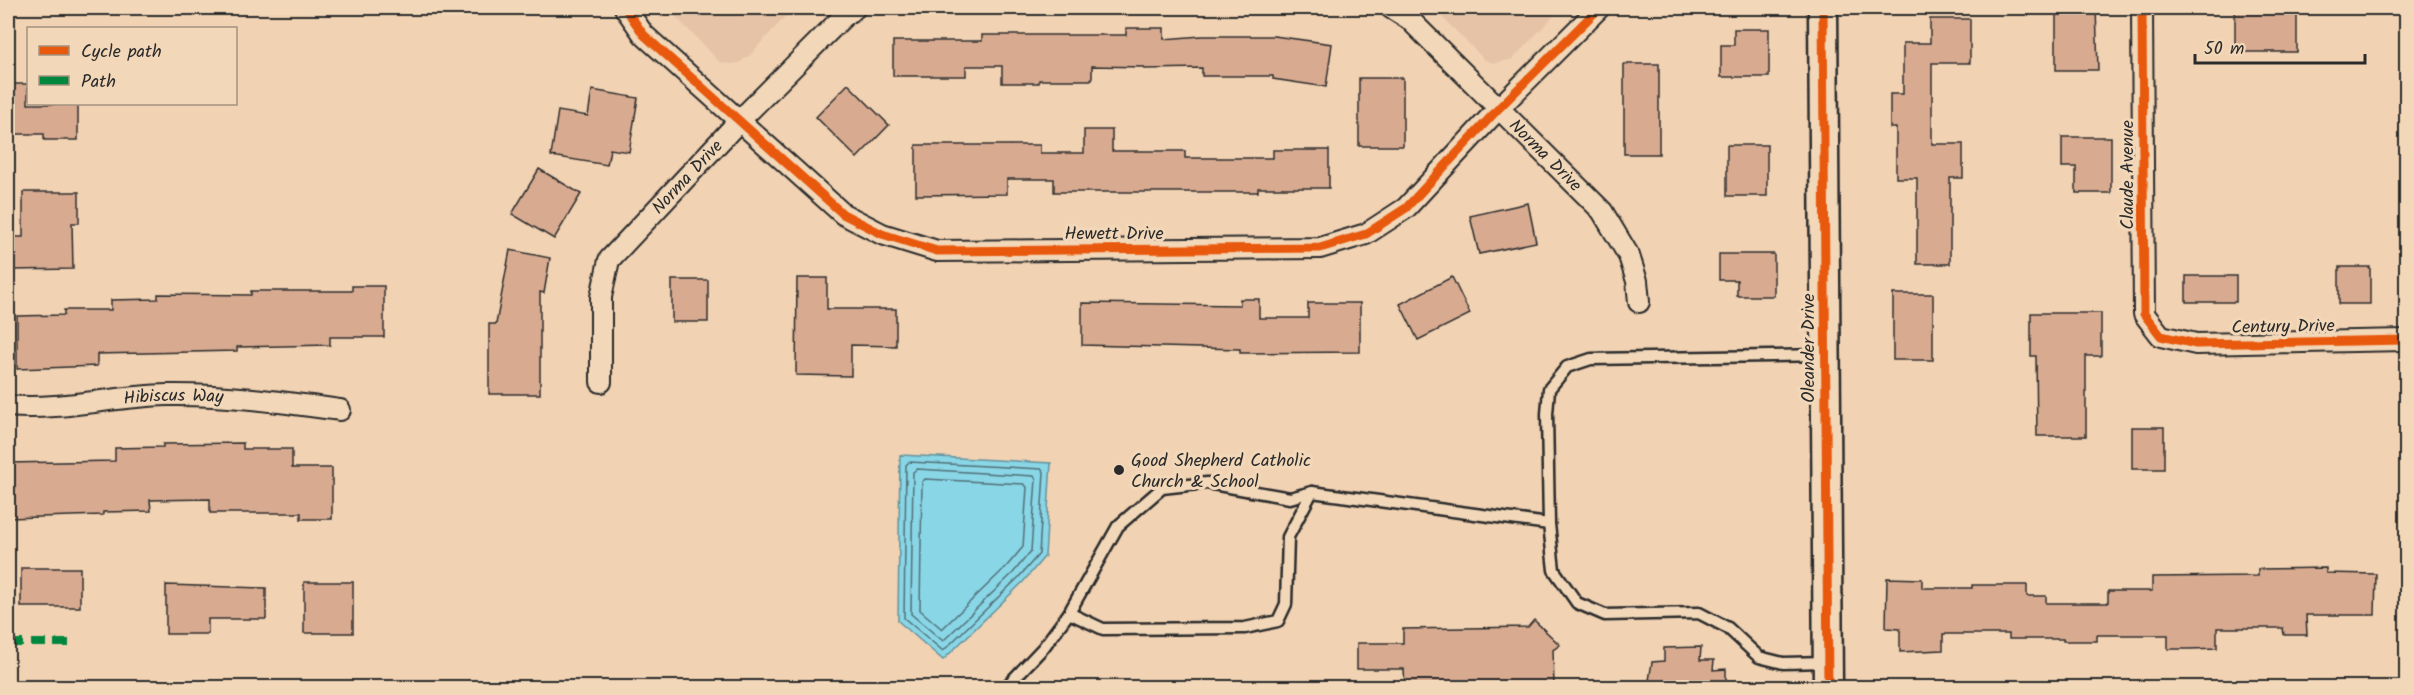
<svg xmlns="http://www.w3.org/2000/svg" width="2414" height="695" font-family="Kalam,sans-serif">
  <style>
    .built { fill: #e6c3a6 }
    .water { fill: #89d6e7; stroke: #63929c; stroke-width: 1.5 }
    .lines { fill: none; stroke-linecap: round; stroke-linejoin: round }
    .shore { stroke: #516f76; stroke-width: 1.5 }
    .building { fill: #d8ab91; stroke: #2b2b2b; stroke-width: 1.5 }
    .lane-casing { stroke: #2b2b2b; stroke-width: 15 }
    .street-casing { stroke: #2b2b2b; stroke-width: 24 }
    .secondary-casing { stroke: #2b2b2b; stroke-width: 33 }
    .lane { stroke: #f2d8b9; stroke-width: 10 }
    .street { stroke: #f2d8b9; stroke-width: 20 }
    .secondary { stroke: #f2d8b9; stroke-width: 28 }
    .quiet { stroke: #00873e; stroke-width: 8; stroke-dasharray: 15 8; stroke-linecap: butt }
    .cycleway-casing { stroke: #f2d8b9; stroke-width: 13 }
    .cycleway { stroke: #e8590c; stroke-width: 9 }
    .poi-dot { fill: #2b2b2b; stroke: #f2d8b9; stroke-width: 2 }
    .labels { text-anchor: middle; stroke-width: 6; stroke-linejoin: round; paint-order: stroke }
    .street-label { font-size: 18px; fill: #2b2b2b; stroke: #f2d8b9 }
    .poi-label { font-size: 18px; fill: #2b2b2b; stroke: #f2d8b9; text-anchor: start }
  </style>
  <rect width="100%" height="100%" fill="#f1d2b3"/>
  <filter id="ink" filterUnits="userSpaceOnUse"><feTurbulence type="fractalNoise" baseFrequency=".0167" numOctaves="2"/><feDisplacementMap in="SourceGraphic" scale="12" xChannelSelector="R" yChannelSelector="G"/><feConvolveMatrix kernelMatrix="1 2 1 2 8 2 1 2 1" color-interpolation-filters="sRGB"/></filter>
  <g filter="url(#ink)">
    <g class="built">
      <polygon points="667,8 793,8 750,55 739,63 730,64 720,62"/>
      <polygon points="1433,8 1561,8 1513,59 1495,63 1485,60"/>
    </g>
    <polygon class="water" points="900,455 1051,463 1045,556 1023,582 943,660 898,621"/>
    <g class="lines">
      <g class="shore">
        <polygon points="909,462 1042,469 1044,472 1039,554 1018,578 943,651 904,618 906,465"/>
        <polygon points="917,469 1034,476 1036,479 1031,551 1013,573 943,641 911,614 913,472"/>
        <polygon points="925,479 1024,484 1027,487 1023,547 1006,567 942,629 920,610 922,482"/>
      </g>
    </g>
    <g class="building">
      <polygon points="2056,8 2096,8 2098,70 2056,70"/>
      <rect x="2235" y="8" width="62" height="44"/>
      <polygon points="1930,19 1970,19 1970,63 1932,63 1932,144 1963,144 1963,178 1950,178 1950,264 1917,264 1917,178 1896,178 1896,128 1890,128 1890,94 1903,94 1903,43 1930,43"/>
      <polygon points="1126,28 1164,28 1164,39 1202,36 1274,36 1332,44 1326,87 1273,79 1273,76 1202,76 1202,68 1144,69 1144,67 1092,66 1092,80 1039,80 1039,83 1002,83 1002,66 966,66 966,76 893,76 893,41 982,41 982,35 1126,35"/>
      <polygon points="1734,29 1769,29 1769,77 1721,77 1721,45 1734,45"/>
      <rect x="1624" y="64" width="35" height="90"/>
      <rect x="1359" y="78" width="44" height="68"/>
      <polygon points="8,84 28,84 28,104 78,104 78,140 44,140 44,134 8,134"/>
      <polygon points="848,84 889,125 857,158 816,117"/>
      <polygon points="592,90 638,98 629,152 610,149 607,165 551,156 558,111 588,116"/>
      <polygon points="1084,130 1112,130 1112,151 1185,151 1185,158 1273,158 1273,150 1329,150 1329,188 1258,188 1258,192 1054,192 1054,179 1007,179 1007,194 916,195 916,145 1040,145 1040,153 1084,153"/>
      <polygon points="2062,137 2111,137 2111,193 2076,193 2076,167 2062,167"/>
      <rect x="1727" y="145" width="40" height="51"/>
      <polygon points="539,169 581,194 554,239 512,214"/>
      <polygon points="23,192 79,192 79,223 72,223 73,269 11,270 10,237 23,237"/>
      <polygon points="1528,203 1536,242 1479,254 1470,216"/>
      <polygon points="510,250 550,258 544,293 540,292 540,394 489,394 489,324 496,324"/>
      <polygon points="1719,254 1774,254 1774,296 1737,296 1737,280 1719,280"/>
      <rect x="2339" y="267" width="31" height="37"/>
      <rect x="2186" y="276" width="50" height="26"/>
      <polygon points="1452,277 1470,314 1418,340 1400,304"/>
      <polygon points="797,278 827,278 827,309 896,309 896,346 851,345 851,376 796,375"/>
      <rect x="672" y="280" width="36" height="42"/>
      <polygon points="352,286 384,286 384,337 330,337 330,345 237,347 237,351 97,354 97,366 17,369 17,316 64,315 64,310 111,310 111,300 158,299 158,294 251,295 251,291 352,291"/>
      <rect x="1893" y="294" width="40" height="66"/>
      <polygon points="1240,299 1259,299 1259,318 1308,318 1308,303 1360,303 1360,352 1240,353 1240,349 1082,345 1082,303 1240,305"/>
      <polygon points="2031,313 2101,313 2101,356 2086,356 2086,436 2037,436 2036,356 2031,356"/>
      <rect x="2132" y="427" width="32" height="42"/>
      <polygon points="243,443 243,449 292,449 292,468 332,468 332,519 301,519 301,513 210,513 210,499 150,500 151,511 103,512 103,515 8,518 8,463 115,461 115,448 163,447 163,444"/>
      <rect x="21" y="568" width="59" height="39"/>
      <polygon points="2326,568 2326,573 2376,574 2375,615 2306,615 2307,635 2284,635 2283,628 2217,628 2217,648 2190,649 2168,649 2168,635 2097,635 2097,641 2063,641 2063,639 2009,639 2009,634 1943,634 1943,650 1900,652 1900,629 1886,628 1887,578 1922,579 1922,588 1972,588 1972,585 2027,585 2027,596 2046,596 2046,603 2108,603 2108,591 2152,591 2152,577 2258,576 2258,569"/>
      <rect x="304" y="582" width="49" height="51"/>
      <polygon points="166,585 266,588 266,619 208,619 208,634 166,634"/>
      <polygon points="1534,620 1560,645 1553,650 1554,687 1405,687 1404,669 1357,669 1357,643 1403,643 1403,629 1528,627"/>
      <polygon points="1701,647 1700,660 1714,660 1713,670 1726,669 1726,687 1648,687 1652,662 1664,661 1664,648"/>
    </g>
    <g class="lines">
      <defs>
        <g id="lane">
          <polyline points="1824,355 1591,359 1567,367 1549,389 1547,414 1549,524 1554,570 1577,603 1605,615 1699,613 1728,628 1759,657 1783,663 1827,662"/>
          <polyline points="1069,613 1103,629 1245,628 1278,621 1286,604 1288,537 1312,492"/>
          <polyline points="1005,688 1043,648 1069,613 1118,526 1162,488 1207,483 1290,498 1312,492 1549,524"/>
        </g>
        <g id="street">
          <polyline points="625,8 644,35 843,214 882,234 937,251 1320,248 1366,234 1406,208 1499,108 1599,8"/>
          <path id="s1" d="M1391,8L1409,19L1602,211L1629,256L1637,281L1639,302"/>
          <polyline points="2142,8 2144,314 2161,336 2196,344 2406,340"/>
          <path id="s2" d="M601,382V297L609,260L740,120L843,17L855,8"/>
          <path id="s3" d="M8,406C61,411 114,396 167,395C225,394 282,402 340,410"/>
        </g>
        <polyline id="secondary" points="1823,8 1828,688"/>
      </defs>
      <use href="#lane" class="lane-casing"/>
      <use href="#street" class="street-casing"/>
      <use href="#secondary" class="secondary-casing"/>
      <use href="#lane" class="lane"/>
      <use href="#street" class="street"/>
      <use href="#secondary" class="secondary"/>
      <polyline class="quiet" points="8,643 69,643"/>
      <defs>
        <g id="cycleway">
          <polyline points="625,8 644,35 843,214 882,234 937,251 1320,248 1366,234 1406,208 1499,108 1599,8"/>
          <polyline points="1823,8 1828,688"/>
          <polyline points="2142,8 2144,314 2161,336 2196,344 2406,340"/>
        </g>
      </defs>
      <use href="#cycleway" class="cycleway-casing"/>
      <use href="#cycleway" class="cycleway"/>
    </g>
  </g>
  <circle class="poi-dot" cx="1119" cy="470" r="6"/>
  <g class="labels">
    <g class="street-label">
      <text dy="6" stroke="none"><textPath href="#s1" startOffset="214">Norma Drive</textPath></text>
      <text transform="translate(2127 175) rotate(-90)" y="6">Claude Avenue</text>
      <text dy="6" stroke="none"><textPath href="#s2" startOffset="237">Norma Drive</textPath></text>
      <text x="1114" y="239">Hewett Drive</text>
      <text transform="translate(2283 326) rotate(-1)" y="6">Century Drive</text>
      <text transform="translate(1808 348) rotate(-90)" y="6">Oleander Drive</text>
      <text dy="6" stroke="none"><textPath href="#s3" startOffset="166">Hibiscus Way</textPath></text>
    </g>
    <g class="poi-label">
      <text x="1131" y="466">Good Shepherd Catholic<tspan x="1131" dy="21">Church &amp; School</tspan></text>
    </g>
  </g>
  <rect width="2414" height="695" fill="none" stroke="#f2d8b9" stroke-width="30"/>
  <rect x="15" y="15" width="2384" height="665" fill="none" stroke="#2b2b2b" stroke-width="2" filter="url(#ink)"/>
  <rect x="27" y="27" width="210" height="78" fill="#f2d8b9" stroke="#a29380" stroke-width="1.5"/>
  <rect x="39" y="46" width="30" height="9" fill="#e8590c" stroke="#a29380" stroke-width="1.5"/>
  <text x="81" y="57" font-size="18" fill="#2b2b2b">Cycle path</text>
  <rect x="39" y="76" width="30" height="9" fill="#00873e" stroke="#a29380" stroke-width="1.5"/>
  <text x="81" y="87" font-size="18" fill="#2b2b2b">Path</text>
  <path d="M2195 54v9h170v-9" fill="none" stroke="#2b2b2b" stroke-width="3"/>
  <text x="2204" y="54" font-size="18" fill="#2b2b2b" stroke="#f2d8b9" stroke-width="4.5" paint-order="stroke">50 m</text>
</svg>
